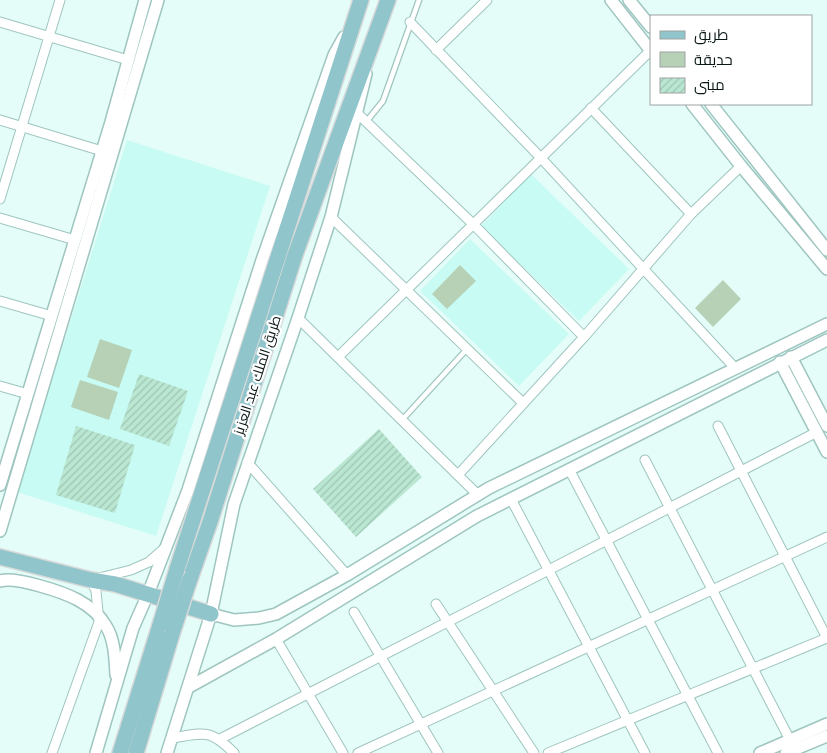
<svg xmlns="http://www.w3.org/2000/svg" width="827" height="753" font-family="'IBM Plex Sans',Cairo,sans-serif">
  <style>
    .built { fill: #c8fbf3 }
    .park { fill: #b6d1b6 }
    .building { fill: url(#building-hatch) }
    .lines { fill: none; stroke-linecap: round; stroke-linejoin: round }
    .service-casing { stroke: #9ec5bf; stroke-width: 7 }
    .minor-casing { stroke: #9ec5bf; stroke-width: 11 }
    .tertiary-casing { stroke: #9ec5bf; stroke-width: 14 }
    .primary-casing { stroke: #d8dada; stroke-width: 18 }
    .service { stroke: #fff; stroke-width: 4.5 }
    .minor { stroke: #fff; stroke-width: 9 }
    .tertiary { stroke: #fff; stroke-width: 11 }
    .primary { stroke: #8fc5cb; stroke-width: 15 }
    .primary-bridge-casing { stroke: #d8dada; stroke-width: 18; stroke-linecap: butt }
    .primary-bridge { stroke: #8fc5cb; stroke-width: 15 }
    .labels { text-anchor: middle; stroke-width: 4.5; stroke-linejoin: round; paint-order: stroke }
    .street-label { font-size: 14px; fill: #091816; stroke: #fff }
  </style>
  <defs>
    <pattern id="building-hatch" width="6" height="6" patternUnits="userSpaceOnUse" patternTransform="scale(1.25)"><rect width="6" height="6" fill="#bae7d2"/><path d="M-1 1l2-2M0 6l6-6M5 7l2-2" fill="none" stroke="#9fc5b4"/></pattern>
  </defs>
  <rect width="100%" height="100%" fill="#e5fdf9"/>
  <g class="built">
    <polygon points="127,140 270,186 156,536 17,492"/>
    <polygon points="531,174 629,269 579,321 481,226"/>
    <polygon points="470,239 569,334 519,386 420,291"/>
  </g>
  <g class="park">
    <polygon points="460,265 476,281 447,309 432,294"/>
    <polygon points="723,280 741,299 713,327 695,308"/>
    <polygon points="100,339 132,350 119,388 87,377"/>
    <polygon points="80,380 118,392 109,420 71,407"/>
  </g>
  <g class="building">
    <polygon points="139,374 188,391 169,446 120,429"/>
    <polygon points="76,426 135,445 115,513 56,495"/>
    <polygon points="379,429 422,477 356,537 313,489"/>
  </g>
  <g class="lines">
    <defs>
      <g id="service">
        <polyline points="366,122 383,101 419,0"/>
        <polyline points="402,420 467,349"/>
      </g>
      <g id="minor">
        <polyline points="0,22 128,60"/>
        <polyline points="410,22 541,158 735,368"/>
        <polyline points="436,50 487,0"/>
        <polyline points="591,108 691,214"/>
        <polyline points="357,113 473,224 584,337"/>
        <polyline points="0,120 102,151"/>
        <polyline points="0,199 60,0"/>
        <polyline points="331,217 523,403"/>
        <polyline points="0,218 75,240"/>
        <polyline points="0,301 52,316"/>
        <polyline points="298,318 478,495"/>
        <polyline points="338,357 650,51"/>
        <polyline points="0,386 28,394"/>
        <polyline points="718,426 827,638"/>
        <polyline points="645,460 790,740"/>
        <polyline points="247,462 347,575"/>
        <polyline points="569,469 718,753"/>
        <polyline points="458,475 584,337 691,214 741,166"/>
        <polyline points="511,499 645,753"/>
        <polyline points="436,604 534,753"/>
        <polyline points="354,612 438,753"/>
        <polyline points="276,639 343,753"/>
        <path d="M172,738C204,733 209,728 234,753"/>
        <polyline points="220,739 817,432"/>
        <polyline points="52,753 99,622 96,591 91,580 131,570 149,562 165,548"/>
        <polyline points="358,753 827,537"/>
        <polyline points="548,753 827,638"/>
      </g>
      <g id="tertiary">
        <polyline points="611,0 651,51"/>
        <polyline points="629,0 651,27"/>
        <polyline points="692,104 741,166 827,269"/>
        <polyline points="711,104 827,250"/>
        <polyline points="791,357 827,426"/>
        <polyline points="780,362 827,452"/>
        <polyline points="0,485 111,122 145,0"/>
        <polyline points="0,531 158,0"/>
        <path d="M0,581C15,576 63,592 78,600C89,606 100,615 106,626C115,640 115,660 116,675"/>
        <polyline points="211,614 234,620 259,618 276,614 347,575 489,488 827,324"/>
        <polyline points="189,687 276,639 477,516 827,340"/>
        <polyline points="96,753 133,628 148,594 188,490 262,260 334,55 344,37"/>
        <polyline points="167,753 211,614 234,504 298,318 331,217 366,74"/>
        <polyline points="760,753 827,724"/>
        <polyline points="786,753 827,736"/>
      </g>
      <g id="primary">
        <polyline points="0,557 91,580 115,584 211,614"/>
        <polyline points="177,569 361,0"/>
        <polyline points="190,579 210,522 295,255 388,0"/>
        <polyline points="120,753 160,625"/>
        <polyline points="136,753 172,634"/>
      </g>
    </defs>
    <use href="#service" class="service-casing"/>
    <use href="#minor" class="minor-casing"/>
    <use href="#tertiary" class="tertiary-casing"/>
    <use href="#primary" class="primary-casing"/>
    <use href="#service" class="service"/>
    <use href="#minor" class="minor"/>
    <use href="#tertiary" class="tertiary"/>
    <use href="#primary" class="primary"/>
    <defs>
      <g id="primary-bridge">
        <polyline points="160,625 177,569"/>
        <polyline points="172,634 190,579"/>
      </g>
    </defs>
    <use href="#primary-bridge" class="primary-bridge-casing"/>
    <use href="#primary-bridge" class="primary-bridge"/>
  </g>
  <g class="labels">
    <g class="street-label">
      <text transform="translate(257 375) rotate(-72)" y="5">طريق الملك عبد العزيز</text>
    </g>
  </g>
  <rect x="650" y="15" width="162" height="90" fill="#ffffff" stroke="#9da3a2"/>
  <rect x="660" y="31" width="25" height="8" fill="#8fc5cb" stroke="#9da3a2"/>
  <text x="694" y="40" font-size="15" fill="#091816">طريق</text>
  <rect x="660" y="52" width="25" height="15" fill="#b6d1b6" stroke="#9da3a2"/>
  <text x="694" y="65" font-size="15" fill="#091816">حديقة</text>
  <rect x="660" y="78" width="25" height="15" fill="url(#building-hatch)" stroke="#9da3a2"/>
  <text x="694" y="90" font-size="15" fill="#091816">مبنى</text>
</svg>
